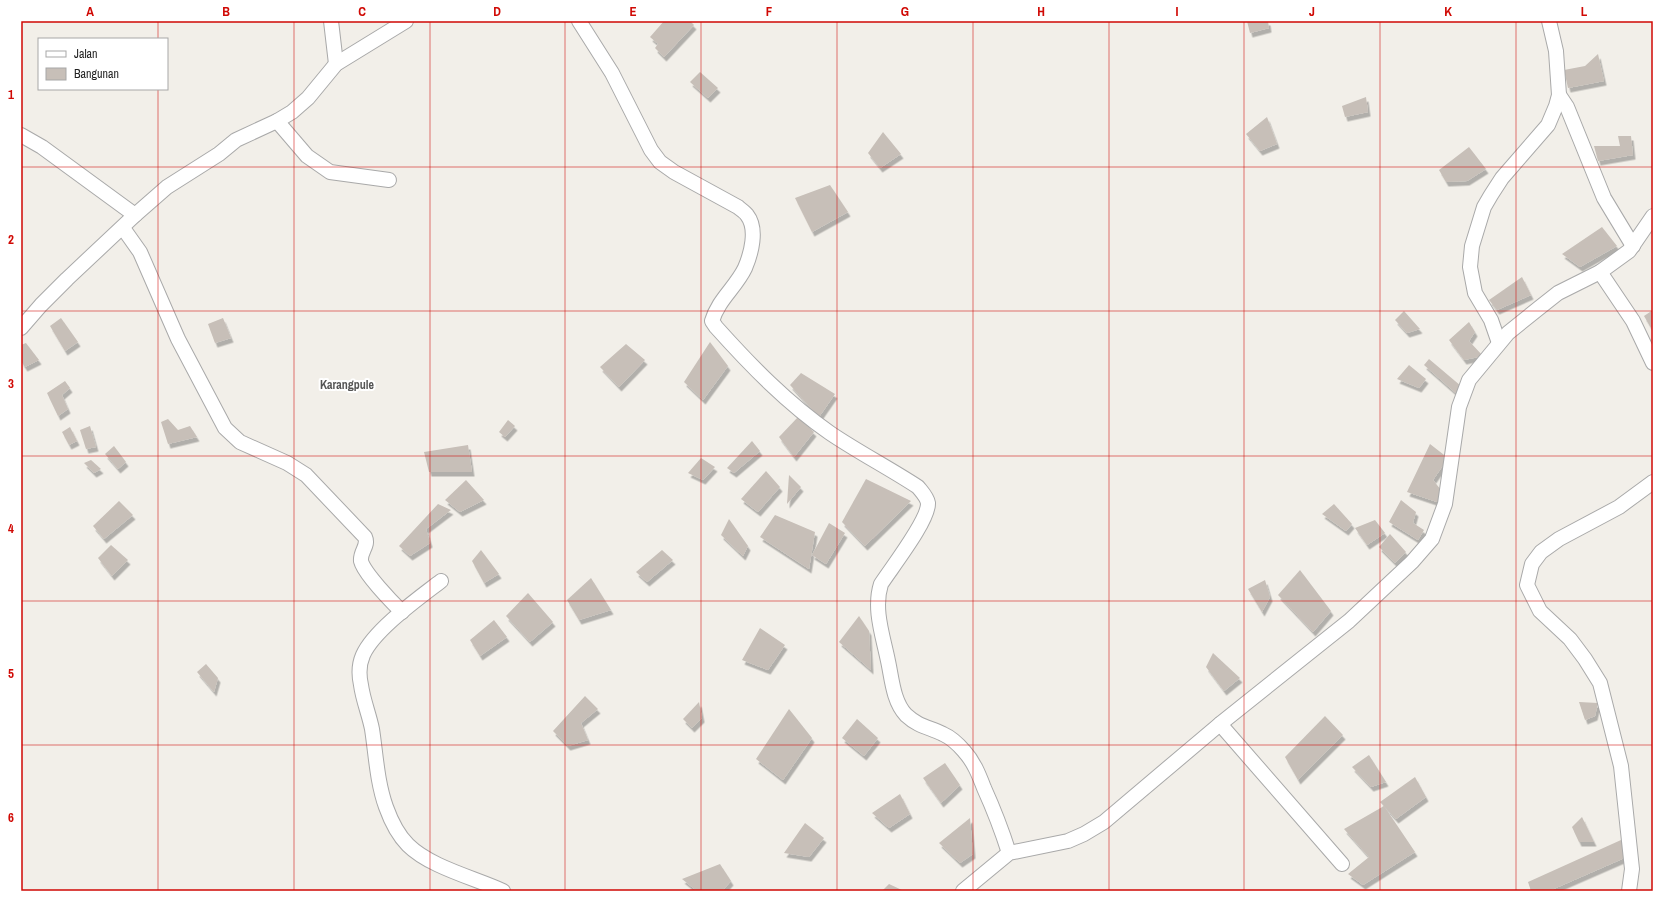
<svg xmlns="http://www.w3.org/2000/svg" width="1674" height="912" font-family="'Archivo Narrow',sans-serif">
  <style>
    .building { fill: #c7bfb8; filter: url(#shadow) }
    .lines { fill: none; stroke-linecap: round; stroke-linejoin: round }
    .minor-casing { stroke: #a9a9a9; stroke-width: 16 }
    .minor { stroke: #fff; stroke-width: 14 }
    .grid { fill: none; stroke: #d00904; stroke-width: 1; stroke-opacity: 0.55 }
    .labels { text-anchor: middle; stroke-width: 4; stroke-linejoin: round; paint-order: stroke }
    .quarter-label { font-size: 12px; font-weight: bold; fill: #555; stroke: #fff }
    .neatline { fill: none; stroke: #d00904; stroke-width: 1.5 }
    .grid-label { font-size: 13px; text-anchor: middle; font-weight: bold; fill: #d00904 }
  </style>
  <defs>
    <filter id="shadow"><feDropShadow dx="2.5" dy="4.5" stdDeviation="0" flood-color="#0004"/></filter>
  </defs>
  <rect width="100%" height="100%" fill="#f2efe9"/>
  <g class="building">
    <polygon points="664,21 690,21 694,25 664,57 655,48 658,44 650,37"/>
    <polygon points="1247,21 1268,21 1269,28 1250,33"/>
    <polygon points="1598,54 1604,81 1568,88 1564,70 1585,66"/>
    <polygon points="700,72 718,88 708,98 690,82"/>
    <polygon points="1366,97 1368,112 1345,117 1342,106"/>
    <polygon points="1267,117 1277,144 1260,151 1246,134"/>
    <polygon points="883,132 901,154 880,168 868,153"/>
    <polygon points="1618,136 1631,136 1633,155 1598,161 1594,146 1620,146"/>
    <polygon points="1469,147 1486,169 1467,181 1446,182 1439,170"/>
    <polygon points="830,185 848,212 812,232 795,198"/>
    <polygon points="1602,227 1617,246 1580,267 1562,254"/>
    <polygon points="1522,277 1531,295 1497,310 1489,300"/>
    <polygon points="1653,310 1653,327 1651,328 1644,316"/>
    <polygon points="1404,311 1420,329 1407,333 1395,320"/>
    <polygon points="61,318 78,342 65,351 50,326"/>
    <polygon points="223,318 231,338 215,343 208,324"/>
    <polygon points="1469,322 1475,332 1469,341 1483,356 1464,360 1449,340"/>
    <polygon points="710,342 728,366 703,400 684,382"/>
    <polygon points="26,343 39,360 25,367 21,361 21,345"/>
    <polygon points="626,344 645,360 619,387 600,367"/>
    <polygon points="1429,359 1461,386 1457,394 1424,365"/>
    <polygon points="1409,365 1426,379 1419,388 1397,379"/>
    <polygon points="801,373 835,394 819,417 790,385"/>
    <polygon points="65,381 70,388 62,395 68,409 58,416 47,393"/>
    <polygon points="798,417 814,432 794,457 779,437"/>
    <polygon points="168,419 178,430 190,426 197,437 168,444 161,422"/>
    <polygon points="508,420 515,426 505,437 499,432"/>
    <polygon points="90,426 96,447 86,449 80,430"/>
    <polygon points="70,427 77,441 69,445 62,432"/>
    <polygon points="752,441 760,451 734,473 727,468"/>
    <polygon points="1430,444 1448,458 1433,480 1441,490 1440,503 1407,492"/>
    <polygon points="468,445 472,472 429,472 424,452"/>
    <polygon points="114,446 126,462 118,469 105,454"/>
    <polygon points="701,458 715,467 703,480 688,473"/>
    <polygon points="91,460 101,469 94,473 84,463"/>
    <polygon points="766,471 780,487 758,512 741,499"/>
    <polygon points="789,475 801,487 787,504"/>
    <polygon points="866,479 911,501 865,546 842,522"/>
    <polygon points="466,480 484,500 460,512 445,500"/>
    <polygon points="1401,500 1416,512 1413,523 1424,530 1418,540 1389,522"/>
    <polygon points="119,501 133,515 104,539 93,526"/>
    <polygon points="438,504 451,510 426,529 430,543 410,556 399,546"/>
    <polygon points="1334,504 1352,524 1346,531 1322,514"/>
    <polygon points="775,515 815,532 809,569 760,537"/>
    <polygon points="729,519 748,546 743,556 721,535"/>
    <polygon points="1375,520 1385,533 1367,545 1355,528"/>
    <polygon points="829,523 845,533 826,564 812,555"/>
    <polygon points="1390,534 1406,552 1395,563 1379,547"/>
    <polygon points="111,545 128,560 112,576 98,558"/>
    <polygon points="481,550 499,574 484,583 472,561"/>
    <polygon points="662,550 673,560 647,582 636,572"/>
    <polygon points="1300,570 1331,611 1313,632 1278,595"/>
    <polygon points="591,578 611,610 579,620 567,600"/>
    <polygon points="1265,580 1270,597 1262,612 1248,589"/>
    <polygon points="528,593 553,622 530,642 506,616"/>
    <polygon points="859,616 869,631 871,670 839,642"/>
    <polygon points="494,620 507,637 480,656 470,640"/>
    <polygon points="760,628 785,645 768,670 742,660"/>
    <polygon points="1213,653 1240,678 1224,691 1206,667"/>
    <polygon points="206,664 218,678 214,692 197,672"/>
    <polygon points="585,696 598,709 581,723 588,740 568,746 553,731"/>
    <polygon points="699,702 702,718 692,728 683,719"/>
    <polygon points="1579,702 1598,703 1595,716 1585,720"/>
    <polygon points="789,709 812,738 783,780 756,759"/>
    <polygon points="1325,716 1343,735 1298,780 1285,757"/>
    <polygon points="857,719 878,738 864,756 842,738"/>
    <polygon points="1369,755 1386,782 1371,787 1352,767"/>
    <polygon points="945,763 960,785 941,803 923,778"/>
    <polygon points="1415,777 1426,797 1396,819 1380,802"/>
    <polygon points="900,794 910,814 889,828 872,813"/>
    <polygon points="1384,806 1415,852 1363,885 1348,874 1369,857 1344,829"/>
    <polygon points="1582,817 1594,842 1579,842 1572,827"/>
    <polygon points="970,818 973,854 960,863 939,843"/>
    <polygon points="805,823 824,838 809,857 784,853"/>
    <polygon points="1621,840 1629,856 1549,891 1531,891 1528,882"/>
    <polygon points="720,864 731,881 722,891 697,891 682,879"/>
    <polygon points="889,884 904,891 882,891"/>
  </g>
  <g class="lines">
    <defs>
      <g id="minor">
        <polyline points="331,21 336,64"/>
        <path d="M579,21L612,73L651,150L660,162L674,172L738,207C740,209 745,212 747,215C758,229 751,254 745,268C736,287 718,300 712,321L716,327C751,366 787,403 830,433C858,452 889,468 918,487C922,492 927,497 928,503C929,520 892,567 881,584C873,609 883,636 888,661C892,679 893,701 906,715C919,727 929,727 943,734C952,738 958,744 964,751C974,762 979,775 984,788C994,810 1002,831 1009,853"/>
        <polyline points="1559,95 1567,107 1604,198 1633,246"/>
        <polyline points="277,121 307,156 330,172 389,180"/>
        <polyline points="21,135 42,147 135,215"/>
        <path d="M123,228L140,252L178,339L225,428L240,442L287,463L306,475L365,537C369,546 360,551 361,561C364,573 392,602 402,612"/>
        <polyline points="1600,272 1633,321 1653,363"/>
        <polyline points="21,328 41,305 67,279 135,215 167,187 219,154 236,140 277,121 292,112 308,98 336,64 406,21"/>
        <polyline points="1499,343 1491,320 1475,293 1470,267 1472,246 1484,207 1491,195 1502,178 1548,125 1556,106 1559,95 1556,51 1549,21"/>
        <path d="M441,581C419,598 374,630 363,655C359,664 359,676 361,685C363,700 369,714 372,729C376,755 377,782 386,807C391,821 397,834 408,845C430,867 475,878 503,891"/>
        <polyline points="1220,724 1342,864"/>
        <polyline points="963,891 1009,853 1068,841 1084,834 1104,822 1220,724 1349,621 1412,562 1432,539 1445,504 1459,407 1469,380 1508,333 1539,308 1558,293 1600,272 1629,251 1653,216"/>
        <polyline points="1629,891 1632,869 1621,766 1600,683 1585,659 1570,639 1540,611 1527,585 1532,564 1541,552 1559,539 1619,507 1653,482"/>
      </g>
    </defs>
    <use href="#minor" class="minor-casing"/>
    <use href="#minor" class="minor"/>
  </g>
  <path class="grid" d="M158,21V39M294,21V891M430,21V891M565,21V891M701,21V891M837,21V891M973,21V891M1109,21V891M1244,21V891M1380,21V891M1516,21V891M158,89V891M21,167H1653M21,311H1653M21,456H1653M21,601H1653M21,745H1653"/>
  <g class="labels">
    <g class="quarter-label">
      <text x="347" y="389">Karangpule</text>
    </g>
  </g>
  <rect width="1674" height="912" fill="none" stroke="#ffffff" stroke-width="44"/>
  <rect x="38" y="38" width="130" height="52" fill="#ffffff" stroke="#a7a7a7"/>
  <rect x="46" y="51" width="20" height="6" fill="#ffffff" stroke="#a7a7a7"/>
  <text x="74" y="58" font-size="12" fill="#222222">Jalan</text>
  <rect x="46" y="68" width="20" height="12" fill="#c7bfb8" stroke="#a7a7a7"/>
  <text x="74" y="78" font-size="12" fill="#222222">Bangunan</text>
  <rect x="22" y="22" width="1630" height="868" class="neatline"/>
  <g class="grid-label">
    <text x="90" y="16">A</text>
    <text x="226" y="16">B</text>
    <text x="362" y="16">C</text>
    <text x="497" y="16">D</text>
    <text x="633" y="16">E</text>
    <text x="769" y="16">F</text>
    <text x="905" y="16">G</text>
    <text x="1041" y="16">H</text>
    <text x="1177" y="16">I</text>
    <text x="1312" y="16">J</text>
    <text x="1448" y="16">K</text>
    <text x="1584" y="16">L</text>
    <text x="11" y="99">1</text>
    <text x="11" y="244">2</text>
    <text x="11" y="388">3</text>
    <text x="11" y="533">4</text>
    <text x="11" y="678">5</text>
    <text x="11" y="822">6</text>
  </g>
</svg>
